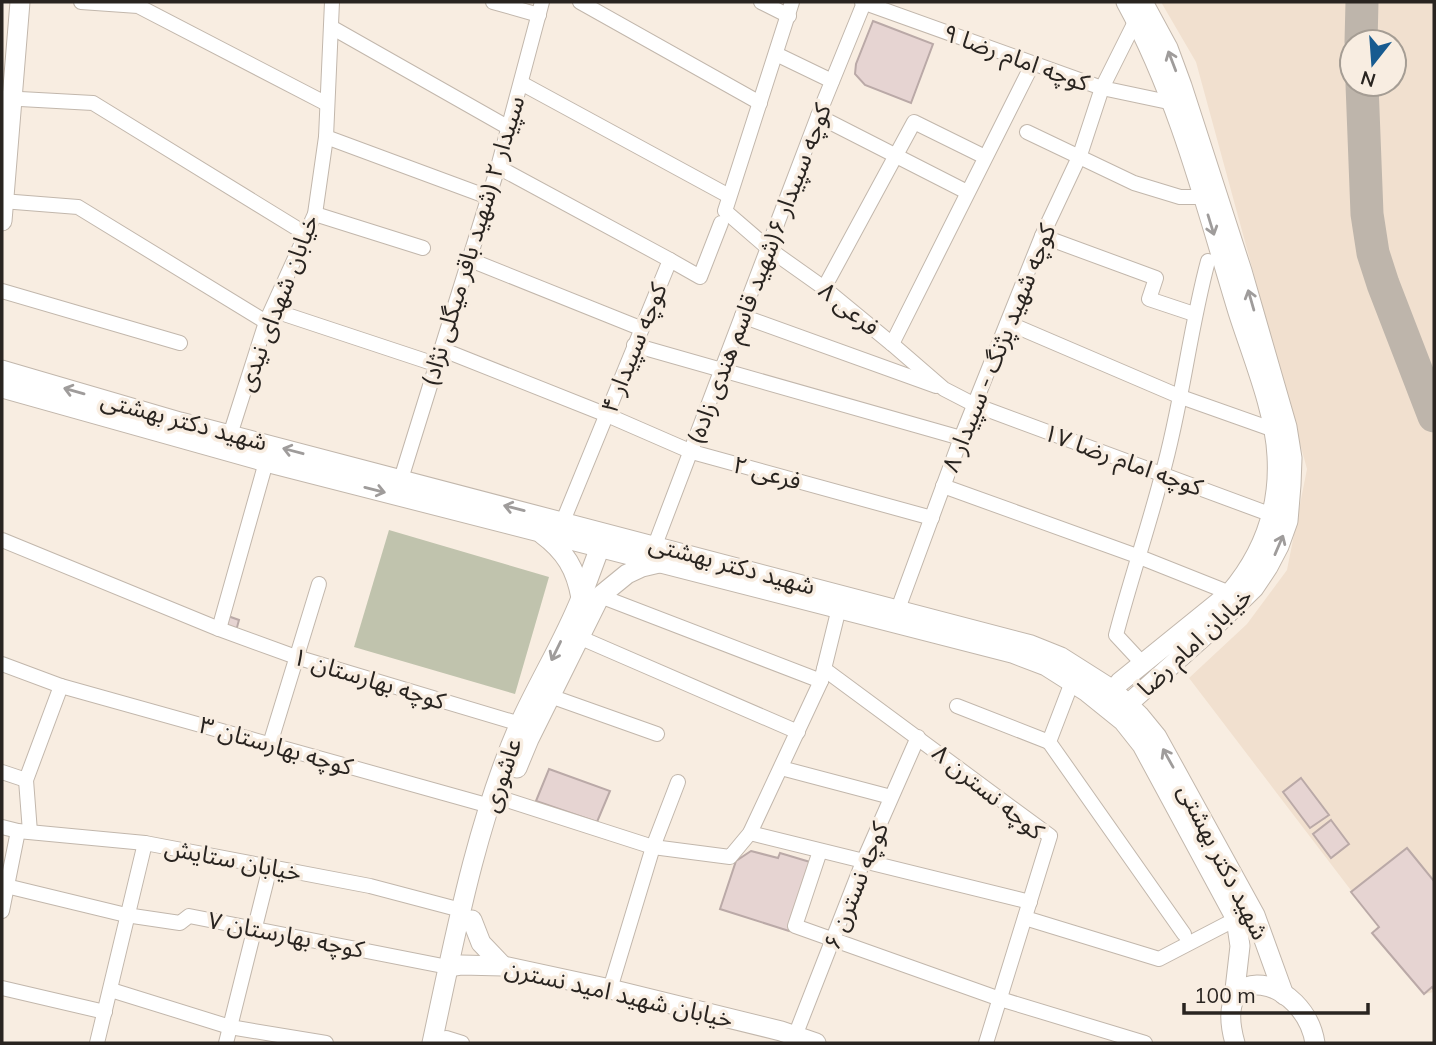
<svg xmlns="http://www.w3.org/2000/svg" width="1436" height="1045" font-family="Mulish,'Noto Sans Arabic',sans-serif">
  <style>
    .built { fill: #f1e0cf; fill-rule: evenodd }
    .green { fill: #c0c3ad }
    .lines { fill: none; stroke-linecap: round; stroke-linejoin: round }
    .taxiway { stroke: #beb5ab; stroke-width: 33 }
    .building { fill: #e6d4d2; stroke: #baa9a7; stroke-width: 2 }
    .street-casing { stroke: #c2b7ac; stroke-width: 16 }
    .secondary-casing { stroke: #c2b7ac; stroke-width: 21 }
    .street { stroke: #fff; stroke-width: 14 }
    .secondary { stroke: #fff; stroke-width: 19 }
    .oneway { stroke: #9f9c9b }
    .labels { text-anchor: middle; stroke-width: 7; stroke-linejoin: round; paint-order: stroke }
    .street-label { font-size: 24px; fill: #292420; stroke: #f8ede1 }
  </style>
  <rect width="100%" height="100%" fill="#f8ede1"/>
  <path class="built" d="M1161,2H1434V992L1424,994L1372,933L1379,927L1189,678L1247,624L1287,570L1307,469L1196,62ZM1352,42H1394V84H1352Z"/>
  <polygon class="green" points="389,530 549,577 515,694 354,647"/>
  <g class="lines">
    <g class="taxiway">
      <polyline points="1361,42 1362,2"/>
      <polyline points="1362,84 1367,214 1373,253 1383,284 1434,416"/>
    </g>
  </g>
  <g class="building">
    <polygon points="873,21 933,44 911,103 865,85 855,74 856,64"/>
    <polygon points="225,615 239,620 236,631 222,626"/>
    <polygon points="549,769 610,791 597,822 536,801"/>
    <polygon points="1301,778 1329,815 1310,828 1283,792"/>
    <polygon points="1331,820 1349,844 1331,858 1313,834"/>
    <polygon points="1407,848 1434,881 1434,990 1432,987 1424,994 1372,933 1379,927 1351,892"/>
    <polygon points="751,851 778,858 780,853 810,862 789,931 720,909 736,861"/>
  </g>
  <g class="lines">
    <defs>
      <g id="street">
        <polyline points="81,2 138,6 327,104"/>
        <polyline points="493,2 539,15"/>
        <polyline points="580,2 760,103"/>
        <polyline points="761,2 789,16"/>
        <polyline points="792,2 725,211 769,249 824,288 892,344 944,389 975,405 1272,515"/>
        <polyline points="862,2 1102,88 1173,103"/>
        <polyline points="331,27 509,128"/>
        <polyline points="776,54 832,81"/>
        <polyline points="521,83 729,196"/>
        <polyline points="2,98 93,103 306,234"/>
        <polyline points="818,116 967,192"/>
        <polyline points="1027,132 1134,183 1180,197 1203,197"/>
        <polyline points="326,137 488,197"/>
        <polyline points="498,167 670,260"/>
        <polyline points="2,201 78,207 266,322"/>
        <polyline points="315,214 423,248"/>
        <polyline points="1042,236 1156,278 1149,299 1194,314"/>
        <polyline points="468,259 640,328"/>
        <polyline points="824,288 914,122 985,157"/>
        <polyline points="2,291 180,343"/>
        <polyline points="272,310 435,364"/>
        <polyline points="742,316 936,386"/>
        <polyline points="1008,323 1181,397 1274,430"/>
        <polyline points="892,344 1032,65"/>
        <polyline points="634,345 961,438"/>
        <polyline points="441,349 607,415 692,452 932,518"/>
        <polyline points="230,435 266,322 315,214 326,137 332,2"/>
        <polyline points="401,479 498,167 542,2"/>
        <polyline points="943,486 1137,556 1230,593"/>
        <polyline points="563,521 670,260 700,277 721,223"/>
        <polyline points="2,540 219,629 296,657 520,724"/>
        <polyline points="655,545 818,116 864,3"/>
        <polyline points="600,596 821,681"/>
        <polyline points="898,609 961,438 1042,236 1080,155 1102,88 1136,20"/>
        <polyline points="219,629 266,462"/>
        <polyline points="581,638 798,732"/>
        <polyline points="2,664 61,686 490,806"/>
        <path d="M1143,664L1116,635C1130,581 1148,529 1162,475C1182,405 1189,332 1208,261"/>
        <polyline points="824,669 1050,836 986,1043"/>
        <polyline points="1072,682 1049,742 1184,934"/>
        <polyline points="550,696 657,734"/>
        <polyline points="957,706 1049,742"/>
        <polyline points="270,744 319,584"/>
        <polyline points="781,768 891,797"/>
        <polyline points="2,772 26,780"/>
        <polyline points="504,799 653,847 730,857 750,833 821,681 839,608"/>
        <polyline points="2,827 18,831 145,843 370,886 461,910"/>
        <polyline points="30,832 26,780 61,686"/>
        <polyline points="750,833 1030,902"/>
        <polyline points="820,851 795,926 1000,999 1145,1043"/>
        <polyline points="2,885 126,915 180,923 189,916 448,967"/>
        <polyline points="2,911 18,831"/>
        <polyline points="1025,918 1159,959 1236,919"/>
        <polyline points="2,988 105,1012"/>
        <polyline points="610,989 653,847 678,782"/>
        <polyline points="111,990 230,1027 326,1043"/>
        <polyline points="795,1036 863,862 918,737"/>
        <polyline points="446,1038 462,1043"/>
        <polyline points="97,1043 145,843"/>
        <polyline points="226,1043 270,867"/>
      </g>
      <g id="secondary">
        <path d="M1126,2C1179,99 1206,207 1238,312C1252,356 1275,411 1277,456C1280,507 1263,554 1230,593L1120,682L1113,690L1110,708L1128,704L1211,630L1254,588L1268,567L1279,546L1288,521L1291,485L1292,458L1287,427L1242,271L1182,86L1168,48L1143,2"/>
        <polyline points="2,221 20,2"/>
        <polyline points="2,370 180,422 1031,645 1061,657 1113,690 1139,715 1157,737 1255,915 1284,995"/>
        <polyline points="2,388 266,462 1012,653 1046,666 1087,692 1123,721 1142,745 1236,919 1240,946 1234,998"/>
        <polyline points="581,598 600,547 609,537"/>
        <polyline points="517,768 529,739 600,596 627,574 642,567 659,563"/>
        <polyline points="472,920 481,943 503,966"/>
        <polyline points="448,967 461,965 503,966 610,989 781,1031 816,1043"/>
        <path d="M432,1043C455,936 476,824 520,723C539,681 564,641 581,598C576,569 565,551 542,534"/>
        <path d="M1235,1043C1210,954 1305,978 1315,1043"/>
      </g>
    </defs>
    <use href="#street" class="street-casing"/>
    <use href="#secondary" class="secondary-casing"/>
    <use href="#street" class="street"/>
    <use href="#secondary" class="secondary"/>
  </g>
  <defs><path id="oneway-shaft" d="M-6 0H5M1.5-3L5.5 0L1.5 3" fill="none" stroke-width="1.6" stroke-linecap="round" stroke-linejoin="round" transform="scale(1.75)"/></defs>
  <g class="oneway">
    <use href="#oneway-shaft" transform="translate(1172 61) rotate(-111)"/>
    <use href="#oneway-shaft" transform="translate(1211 225) rotate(73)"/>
    <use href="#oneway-shaft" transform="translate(1251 300) rotate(-106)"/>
    <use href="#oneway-shaft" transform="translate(74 391) rotate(-164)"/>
    <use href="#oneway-shaft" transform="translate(293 451) rotate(-165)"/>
    <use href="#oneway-shaft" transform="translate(375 490) rotate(14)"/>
    <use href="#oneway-shaft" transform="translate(514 508) rotate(-166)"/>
    <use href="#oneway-shaft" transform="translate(1279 545) rotate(-67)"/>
    <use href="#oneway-shaft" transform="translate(556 651) rotate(116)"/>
    <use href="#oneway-shaft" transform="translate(1168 758) rotate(-119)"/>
  </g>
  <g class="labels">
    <g class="street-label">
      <text transform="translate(1016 58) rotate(20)" y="8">کوچه امام رضا ۹</text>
      <text transform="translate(473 241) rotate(-73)" y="8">سپیدار ۲ (شهید باقر میگلی نژاد)</text>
      <text transform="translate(759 274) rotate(-69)" y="8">کوچه سپیدار ۶(شهید قاسم هندی زاده)</text>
      <text transform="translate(278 303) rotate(-69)" y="8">خیابان شهدای نیدی</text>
      <text transform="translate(849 309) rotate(39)" y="8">فرعی ۸</text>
      <text transform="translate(634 348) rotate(-68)" y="8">کوچه سپیدار ۴</text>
      <text transform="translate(999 348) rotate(-68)" y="8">کوچه شهید پژنگ - سپیدار ۸</text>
      <text transform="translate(184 421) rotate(15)" y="8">شهید دکتر بهشتی</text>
      <text transform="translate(1123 460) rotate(20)" y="8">کوچه امام رضا ۱۷</text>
      <text transform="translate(767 473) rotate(15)" y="8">فرعی ۲</text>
      <text transform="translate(732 565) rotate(15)" y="8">شهید دکتر بهشتی</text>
      <text transform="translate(1195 642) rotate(-43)" y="8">خیابان امام رضا</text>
      <text transform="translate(369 679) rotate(17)" y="8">کوچه بهارستان ۱</text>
      <text transform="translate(276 746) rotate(16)" y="8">کوچه بهارستان ۳</text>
      <text transform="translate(502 775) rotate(-71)" y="8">عاشوری</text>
      <text transform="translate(988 792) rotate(39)" y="8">کوچه نسترن ۸</text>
      <text transform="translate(233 860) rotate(11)" y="8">خیابان ستایش</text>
      <text transform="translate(1223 862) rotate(63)" y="8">شهید دکتر بهشتی</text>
      <text transform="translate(856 886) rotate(-68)" y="8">کوچه نسترن ۶</text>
      <text transform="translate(286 935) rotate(11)" y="8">کوچه بهارستان ۷</text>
      <text transform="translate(619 994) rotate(13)" y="8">خیابان شهید امید نسترن</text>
    </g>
  </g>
  <rect width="1436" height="1045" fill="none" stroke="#292420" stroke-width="7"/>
  <g transform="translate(1373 63) rotate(197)"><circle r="33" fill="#f8ede1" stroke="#a59d94" stroke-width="2"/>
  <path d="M0-5L12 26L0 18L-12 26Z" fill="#175b90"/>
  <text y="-10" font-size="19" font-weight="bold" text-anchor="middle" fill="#292420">N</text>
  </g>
  <path d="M1184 1003v10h184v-10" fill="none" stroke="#292420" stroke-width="3.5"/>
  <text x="1194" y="1003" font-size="21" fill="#292420" stroke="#f8ede1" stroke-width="5" paint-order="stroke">100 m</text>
</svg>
